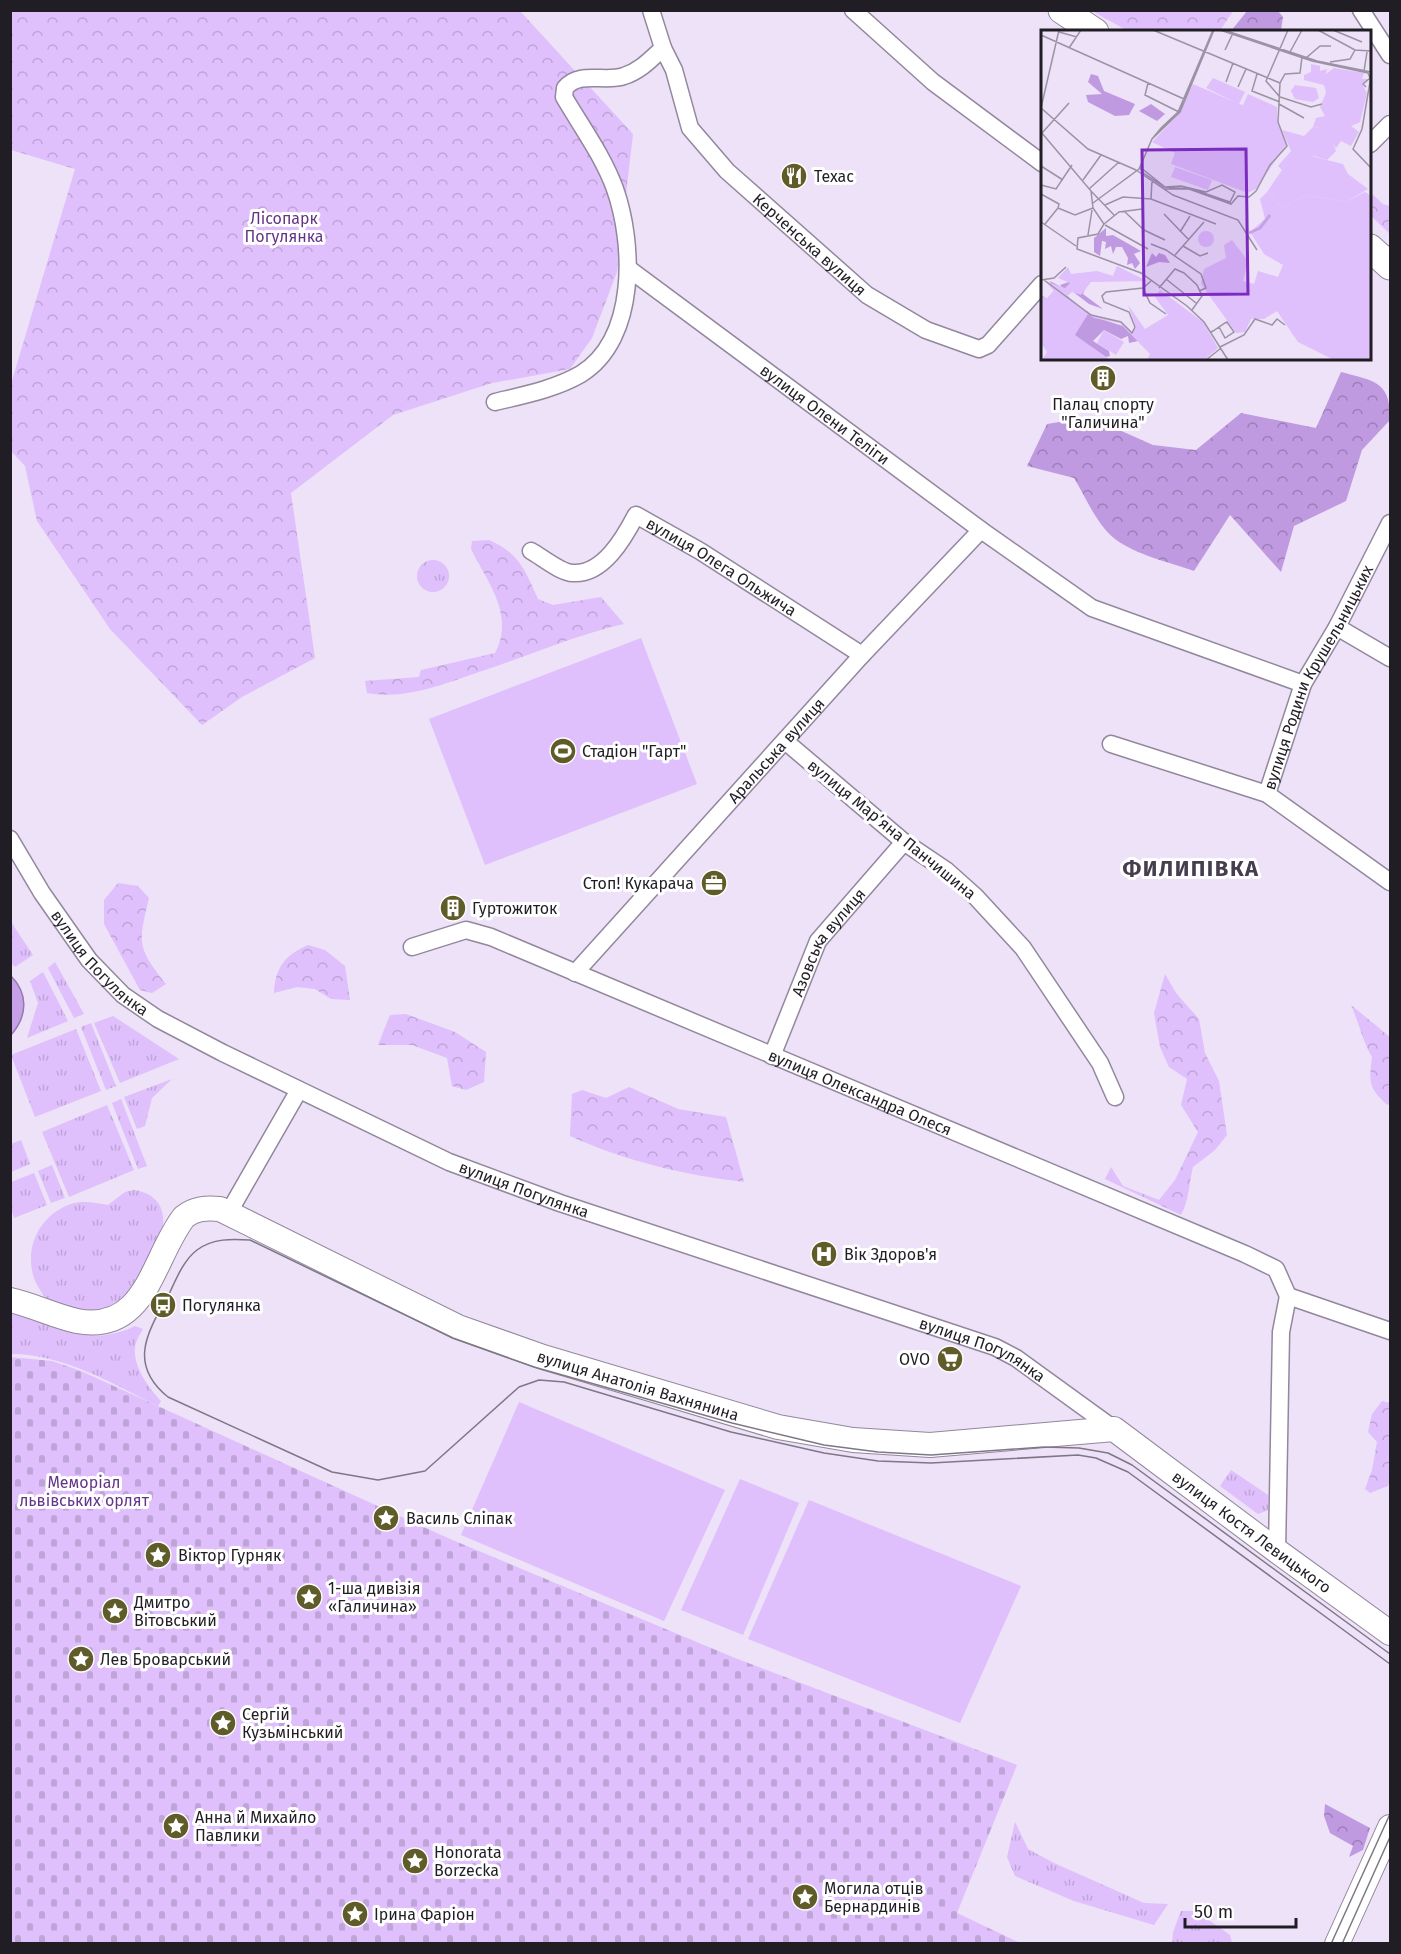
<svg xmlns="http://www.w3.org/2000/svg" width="1401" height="1954" font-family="'Fira Sans',sans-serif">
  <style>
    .grass { fill: url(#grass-tufts) }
    .forest { fill: url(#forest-crowns) }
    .cemetery { fill: url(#cemetery-stones) }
    .park { fill: url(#park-crowns) }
    .pitch { fill: #dfbffc }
    .water { fill: #c7a1e8; stroke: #9579ae; stroke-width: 1.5 }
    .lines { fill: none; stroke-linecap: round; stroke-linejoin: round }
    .street-casing { stroke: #92879c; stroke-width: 19 }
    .secondary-casing { stroke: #92879c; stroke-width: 26 }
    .primary-casing { stroke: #92879c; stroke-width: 29 }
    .street { stroke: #fff; stroke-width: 16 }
    .secondary { stroke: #fff; stroke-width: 24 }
    .primary { stroke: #fff; stroke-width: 27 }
    .tram { stroke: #7e7785; stroke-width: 1.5 }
    .labels { text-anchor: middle; stroke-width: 6; stroke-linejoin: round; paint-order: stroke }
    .poi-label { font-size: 16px; fill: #211d25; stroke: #fff; text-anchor: start }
    .park-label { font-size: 16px; fill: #643487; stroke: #fff }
    .street-label { font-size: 16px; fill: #211d25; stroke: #fff }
    .district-label { font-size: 22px; font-weight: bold; letter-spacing: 1.5px; fill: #463d4f; stroke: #fff }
    .inset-river { fill: none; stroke: #c7a1e8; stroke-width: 3 }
    .inset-road { fill: none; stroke: #9b93a4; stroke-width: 1.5 }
    .view { fill: #7b2cbf; fill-opacity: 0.15; stroke: #7b2cbf; stroke-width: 3 }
    .inset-edge { fill: none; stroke: #211d25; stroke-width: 3 }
  </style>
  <defs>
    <pattern id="grass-tufts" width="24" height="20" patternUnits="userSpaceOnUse" patternTransform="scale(1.5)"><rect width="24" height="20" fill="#dfbffc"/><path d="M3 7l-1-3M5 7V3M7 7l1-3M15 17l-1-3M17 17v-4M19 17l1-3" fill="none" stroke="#bfa4d8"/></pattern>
    <pattern id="forest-crowns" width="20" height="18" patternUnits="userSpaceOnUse" patternTransform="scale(1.5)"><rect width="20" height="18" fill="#c09ae1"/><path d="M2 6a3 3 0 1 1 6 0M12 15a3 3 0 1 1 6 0" fill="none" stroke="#9c7db6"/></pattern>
    <pattern id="cemetery-stones" width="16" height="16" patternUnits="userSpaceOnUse" patternTransform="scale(1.5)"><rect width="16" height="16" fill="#dfbffc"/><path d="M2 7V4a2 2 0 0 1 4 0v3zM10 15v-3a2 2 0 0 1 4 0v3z" fill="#bfa4d8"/></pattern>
    <pattern id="park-crowns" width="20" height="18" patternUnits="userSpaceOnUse" patternTransform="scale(1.5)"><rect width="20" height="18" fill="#dfbffc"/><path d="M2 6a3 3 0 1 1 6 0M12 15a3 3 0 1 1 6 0" fill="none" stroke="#bfa4d8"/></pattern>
  </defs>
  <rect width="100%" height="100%" fill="#ede2f8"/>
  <g class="grass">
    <circle cx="433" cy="576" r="16"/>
    <polygon points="11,922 33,955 15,967 11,963"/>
    <polygon points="55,962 84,1014 74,1018 48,968"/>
    <polygon points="43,972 68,1021 27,1038 38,1003 30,981"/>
    <polygon points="113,1016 179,1059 120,1083 94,1023"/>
    <polygon points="91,1023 116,1086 106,1090 81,1027"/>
    <polygon points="76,1029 101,1091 35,1117 11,1055"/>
    <polygon points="172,1079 152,1098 145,1126 137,1129 124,1097"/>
    <polygon points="121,1099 147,1166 138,1169 112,1103"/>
    <polygon points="107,1105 134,1170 69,1197 42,1132"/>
    <polygon points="21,1140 30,1164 11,1172 11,1144"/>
    <polygon points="52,1165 65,1198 51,1203 38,1171"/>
    <polygon points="34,1173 47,1205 14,1218 11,1209 11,1182"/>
    <path d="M134,1190C155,1193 165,1206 163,1226L133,1294L104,1314C89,1311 67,1311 53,1304C46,1301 40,1290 36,1283C22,1252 38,1215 71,1204C83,1200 95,1203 108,1205L125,1192Z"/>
    <path d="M10,1314C59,1322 85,1350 135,1326L143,1329C140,1334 135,1342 135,1348C133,1367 149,1388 161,1401L158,1406C111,1383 64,1354 11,1354Z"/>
    <polygon points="1231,1470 1268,1495 1268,1510 1258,1514 1220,1486"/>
    <polygon points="1015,1822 1028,1849 1054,1863 1144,1903 1168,1904 1154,1925 1074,1901 1015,1876 1007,1857"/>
    <polygon points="1181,1911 1196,1911 1230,1935 1232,1943 1172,1943 1173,1932"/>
  </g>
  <g class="forest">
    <polygon points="1247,11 1278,11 1283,17 1281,30 1231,31"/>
    <path d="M1341,372C1374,381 1391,381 1390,420L1362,450L1346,501L1294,526L1281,572L1230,515L1194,571C1169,562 1136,555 1115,539C1097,525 1086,498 1074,478L1027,466L1047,424L1090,417L1153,445L1196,450L1241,413L1316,428Z"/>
    <polygon points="1325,1804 1370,1828 1363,1850 1349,1857 1353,1846 1330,1833 1324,1816"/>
  </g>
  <polygon class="cemetery" points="10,1357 52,1361 81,1371 450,1539 735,1658 1017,1765 957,1913 1020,1943 11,1943"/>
  <g class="park">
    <polygon points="11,11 520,11 633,134 617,272 592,338 570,369 492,383 393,415 291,493 315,658 242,697 202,725 110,629 37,521 25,466 11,451 11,384 75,169 11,150"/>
    <polygon points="1092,11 1233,11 1219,32 1128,31"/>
    <polygon points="1370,192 1383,204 1390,206 1390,234 1370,215"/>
    <path d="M489,540C519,553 525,570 538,599L553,605L601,597L624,624C575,635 528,656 479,672C444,684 405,700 367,693L365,681L419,677L421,670L495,653C515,615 488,583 471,549L472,541Z"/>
    <path d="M118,883L138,886L149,898C138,944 137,947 166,984L152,993L140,990L104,924V900Z"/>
    <path d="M308,945L325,950L345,966L350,1000L331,999L315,989L297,987L274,993C275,968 285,955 308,945Z"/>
    <path d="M1165,974L1176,993L1199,1019L1205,1053L1219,1081L1227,1135L1215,1150L1193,1167C1189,1183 1189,1201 1181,1215L1105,1179L1111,1167L1123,1186L1159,1200L1175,1180L1198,1132L1181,1105L1187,1079L1169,1067L1160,1047L1154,1013Z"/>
    <path d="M1351,1005L1390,1037V1103L1387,1105C1368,1087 1369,1082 1372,1057C1363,1042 1359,1023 1351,1005Z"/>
    <polygon points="406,1014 455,1032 486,1052 484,1082 466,1090 452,1086 447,1058 412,1045 378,1045 390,1015"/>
    <path d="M629,1087L678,1109L726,1117L744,1182C684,1175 625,1161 570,1136L572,1094L582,1090L606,1098Z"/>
    <polygon points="1382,1401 1390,1403 1390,1480 1388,1486 1370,1493 1365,1489 1372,1470 1377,1442 1368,1432 1372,1414"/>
  </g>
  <g class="pitch">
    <polygon points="641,638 697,784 485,865 429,719"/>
    <polygon points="519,1402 725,1490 664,1621 461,1535"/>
    <polygon points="740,1479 799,1503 743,1635 681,1610"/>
    <polygon points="809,1500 1021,1586 960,1723 748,1639"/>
  </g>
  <path class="water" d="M11,976C29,994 27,1017 11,1035Z"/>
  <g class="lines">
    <defs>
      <g id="street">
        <path id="s1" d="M651,10L663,48L674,70L690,128L727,171L867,295L926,330L979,349L988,345L1042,284"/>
        <polyline points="853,10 933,82 1042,163"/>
        <polyline points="1361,10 1390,55"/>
        <polyline points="1370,144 1390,124"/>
        <path id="s2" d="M629,269L981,530L1092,608L1303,684"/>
        <path d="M495,402C524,395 555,389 581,374C638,338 634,243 615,189C603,156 581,126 564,97L565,88C580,70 605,83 624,76C640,71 651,59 663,48"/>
        <path id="s3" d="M531,551C542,557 561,573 573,573C603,575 624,538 636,515L700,551L862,655"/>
        <polyline points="1337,627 1390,658"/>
        <polyline points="785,741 904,842 947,871 975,896 1023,948 1100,1063 1115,1097"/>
        <polyline points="1111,744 1267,794 1390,882"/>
        <path id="s4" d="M1267,794L1303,684L1337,627L1390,523"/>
        <path id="s5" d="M10,839L42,893L89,960L123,995L158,1019L223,1053L449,1162L560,1203L995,1347L1016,1358L1114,1429"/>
        <path id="s6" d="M412,947L466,930L491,937L1245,1254L1276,1269L1288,1296"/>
        <path id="s7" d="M575,973L862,655L981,530"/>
        <path id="s8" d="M772,1056L818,941L904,842"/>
        <polyline points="229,1212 299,1090"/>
        <polyline points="1277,1551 1281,1332 1288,1296 1390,1331"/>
      </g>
      <g id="secondary">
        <path id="s9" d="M10,1300C33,1305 54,1316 77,1321C147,1334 152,1258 184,1217C195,1208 206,1208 220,1209L458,1327L543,1357L778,1427L853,1440L930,1445L1114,1429L1277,1551L1390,1633"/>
        <polyline points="1337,1944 1390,1827"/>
      </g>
      <g id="primary">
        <polyline points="1062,10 1095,32"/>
        <polyline points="1370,248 1390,266"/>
      </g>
    </defs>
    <use href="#street" class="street-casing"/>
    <use href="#secondary" class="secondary-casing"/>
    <use href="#primary" class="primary-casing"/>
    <use href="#street" class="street"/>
    <use href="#secondary" class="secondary"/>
    <use href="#primary" class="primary"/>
    <g class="tram">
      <path d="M1390,1654L1132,1465L1108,1453L1079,1448L1044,1447L931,1455L878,1452L824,1445L732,1423L534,1367L453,1338L250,1240C232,1239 213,1238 197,1250C184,1260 177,1277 170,1292C149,1330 126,1363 168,1397L332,1472L378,1480L425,1471L519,1387L539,1380L564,1382L731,1432L824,1453L878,1461L931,1463L1078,1455L1096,1458L1128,1472L1390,1664"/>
      <polyline points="1331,1944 1390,1814"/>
      <polyline points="1342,1944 1390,1837"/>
    </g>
  </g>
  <defs>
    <symbol id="restaurant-disc" viewBox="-11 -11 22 22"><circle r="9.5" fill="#605c29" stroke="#fff"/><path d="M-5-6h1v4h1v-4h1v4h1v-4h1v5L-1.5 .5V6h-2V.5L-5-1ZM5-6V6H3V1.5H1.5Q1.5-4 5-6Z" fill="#fff"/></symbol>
    <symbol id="building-disc" viewBox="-11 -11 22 22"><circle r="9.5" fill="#605c29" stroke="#fff"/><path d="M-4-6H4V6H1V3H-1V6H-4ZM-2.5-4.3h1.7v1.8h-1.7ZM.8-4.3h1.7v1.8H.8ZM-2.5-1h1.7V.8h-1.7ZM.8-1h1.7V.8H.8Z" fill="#fff"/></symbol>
    <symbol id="stadium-disc" viewBox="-11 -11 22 22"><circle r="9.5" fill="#605c29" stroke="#fff"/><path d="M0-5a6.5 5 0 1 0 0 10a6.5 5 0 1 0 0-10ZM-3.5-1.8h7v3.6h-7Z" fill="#fff"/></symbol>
    <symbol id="office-disc" viewBox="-11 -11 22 22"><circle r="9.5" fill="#605c29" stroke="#fff"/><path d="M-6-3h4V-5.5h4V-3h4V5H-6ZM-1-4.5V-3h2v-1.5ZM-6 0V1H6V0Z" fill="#fff"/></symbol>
    <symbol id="hospital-disc" viewBox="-11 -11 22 22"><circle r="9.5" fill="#605c29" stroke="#fff"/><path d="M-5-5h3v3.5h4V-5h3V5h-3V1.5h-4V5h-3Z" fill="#fff"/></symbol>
    <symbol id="bus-disc" viewBox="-11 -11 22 22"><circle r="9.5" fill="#605c29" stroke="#fff"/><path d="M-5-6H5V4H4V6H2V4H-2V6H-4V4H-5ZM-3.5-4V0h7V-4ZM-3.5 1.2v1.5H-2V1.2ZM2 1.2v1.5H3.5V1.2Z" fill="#fff"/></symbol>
    <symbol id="supermarket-disc" viewBox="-11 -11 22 22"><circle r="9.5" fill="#605c29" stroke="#fff"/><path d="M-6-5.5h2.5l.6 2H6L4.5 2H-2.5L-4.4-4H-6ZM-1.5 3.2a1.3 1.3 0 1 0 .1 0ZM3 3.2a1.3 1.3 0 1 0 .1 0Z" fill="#fff"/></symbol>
    <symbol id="sight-disc" viewBox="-11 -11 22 22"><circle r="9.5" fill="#605c29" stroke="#fff"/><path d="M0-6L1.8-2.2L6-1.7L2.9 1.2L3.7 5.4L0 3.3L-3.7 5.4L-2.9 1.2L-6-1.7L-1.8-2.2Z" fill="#fff"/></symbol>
  </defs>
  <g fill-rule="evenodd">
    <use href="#restaurant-disc" x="779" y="161" width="30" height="30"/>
    <use href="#building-disc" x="1088" y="363" width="30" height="30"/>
    <use href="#stadium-disc" x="548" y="736" width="30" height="30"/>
    <use href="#office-disc" x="699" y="868" width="30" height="30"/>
    <use href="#building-disc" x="438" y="893" width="30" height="30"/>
    <use href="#hospital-disc" x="809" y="1239" width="30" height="30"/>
    <use href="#bus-disc" x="148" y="1290" width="30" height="30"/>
    <use href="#supermarket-disc" x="935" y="1344" width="30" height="30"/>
    <use href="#sight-disc" x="371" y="1503" width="30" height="30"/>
    <use href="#sight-disc" x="143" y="1540" width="30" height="30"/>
    <use href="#sight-disc" x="294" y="1582" width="30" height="30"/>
    <use href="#sight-disc" x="100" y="1596" width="30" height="30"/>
    <use href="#sight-disc" x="66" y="1644" width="30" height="30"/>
    <use href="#sight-disc" x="208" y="1708" width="30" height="30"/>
    <use href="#sight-disc" x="161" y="1811" width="30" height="30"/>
    <use href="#sight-disc" x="400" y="1846" width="30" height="30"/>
    <use href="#sight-disc" x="790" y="1882" width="30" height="30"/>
    <use href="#sight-disc" x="340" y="1899" width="30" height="30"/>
  </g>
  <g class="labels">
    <g class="poi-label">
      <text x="814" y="182">Техас</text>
      <text x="1103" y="410" text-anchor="middle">Палац спорту<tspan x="1103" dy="18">"Галичина"</tspan></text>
      <text x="582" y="757">Стадіон "Гарт"</text>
      <text x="694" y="889" text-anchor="end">Стоп! Кукарача</text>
      <text x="472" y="914">Гуртожиток</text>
      <text x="844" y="1260">Вік Здоров'я</text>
      <text x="182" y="1311">Погулянка</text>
      <text x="930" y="1365" text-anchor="end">OVO</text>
      <text x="406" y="1524">Василь Сліпак</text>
      <text x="178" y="1561">Віктор Гурняк</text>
      <text x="328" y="1594">1-ша дивізія<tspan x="328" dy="18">«Галичина»</tspan></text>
      <text x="134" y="1608">Дмитро<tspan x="134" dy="18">Вітовський</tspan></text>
      <text x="100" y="1665">Лев Броварський</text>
      <text x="242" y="1720">Сергій<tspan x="242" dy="18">Кузьмінський</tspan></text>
      <text x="195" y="1823">Анна й Михайло<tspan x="195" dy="18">Павлики</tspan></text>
      <text x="434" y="1858">Honorata<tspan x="434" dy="18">Borzecka</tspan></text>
      <text x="824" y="1894">Могила отців<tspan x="824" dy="18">Бернардинів</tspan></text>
      <text x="374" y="1920">Ірина Фаріон</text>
    </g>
    <g class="park-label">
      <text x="284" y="224">Лісопарк<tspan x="284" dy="18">Погулянка</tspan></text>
      <text x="84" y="1488">Меморіал<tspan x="84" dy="18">львівських орлят</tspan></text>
    </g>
    <g class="street-label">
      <text dy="6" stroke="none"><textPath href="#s1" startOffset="292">Керченська вулиця</textPath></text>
      <text dy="6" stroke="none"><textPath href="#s2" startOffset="244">вулиця Олени Теліги</textPath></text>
      <text dy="6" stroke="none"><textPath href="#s3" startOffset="238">вулиця Олега Ольжича</textPath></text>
      <text dy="6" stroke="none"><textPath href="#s4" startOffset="128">вулиця Родини Крушельницьких</textPath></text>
      <text dy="6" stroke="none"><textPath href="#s7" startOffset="300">Аральська вулиця</textPath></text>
      <text transform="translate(892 829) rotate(39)" y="6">вулиця Марʼяна Панчишина</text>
      <text dy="6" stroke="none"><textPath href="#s8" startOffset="128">Азовська вулиця</textPath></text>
      <text dy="6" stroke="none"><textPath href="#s5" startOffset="154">вулиця Погулянка</textPath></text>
      <text dy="6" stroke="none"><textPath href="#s6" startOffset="483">вулиця Олександра Олеся</textPath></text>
      <text dy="6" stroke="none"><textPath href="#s5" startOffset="640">вулиця Погулянка</textPath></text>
      <text dy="6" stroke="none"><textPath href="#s5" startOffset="1126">вулиця Погулянка</textPath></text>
      <text dy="6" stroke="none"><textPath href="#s9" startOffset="726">вулиця Анатолія Вахнянина</textPath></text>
      <text dy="6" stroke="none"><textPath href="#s9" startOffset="1382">вулиця Костя Левицького</textPath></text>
    </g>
    <g class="district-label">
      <text x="1191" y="876">ФИЛИПІВКА</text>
    </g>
  </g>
  <g transform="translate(1041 30)">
    <rect width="330" height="330" fill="#ede2f8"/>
    <path d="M50,44L57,46L63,61L94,74L88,85L74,86L47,72L45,65L61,64L47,52ZM110,74L124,84L116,91L98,81ZM65,198V206L72,205L100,221L93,224L99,233L94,239L91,233L86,235L87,228L81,217H75L72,224L70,216L64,219L65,212L61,211L59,226L53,222V208ZM111,223L115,227L118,223L124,225L129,233L118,232L105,237ZM9,251L22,258L19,255L28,252L46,254L42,264L62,279L48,274L31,261L24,264L50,286L82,296L97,311L88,313L87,306L80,309L63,300L52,311L68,321L69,326L65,327L0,287V265L6,269L13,261Z" fill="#c09ae1"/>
    <path d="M172,48L204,62L198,74L202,75L207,64L236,77V89L245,115L215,159L207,163L130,134L134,123L111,112L137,85L152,54L196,73L165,58Z" fill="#dfbffc"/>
    <path d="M270,34L279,36V41L286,39L285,44L293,38L323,43L321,49H327L321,54L326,63L319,92L310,96L318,102L310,116L300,111L295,118L281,98L272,97L275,88L284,86L279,77L285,63L283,55L263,50V45L270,42ZM226,162L242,178L265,165L305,172L324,162L330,166V330H293L257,312L236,281L223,289H210L204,302L195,303L160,254L163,239L185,228L183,215L191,210L207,231L202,251L213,254L217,241L237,247L242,235L223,224L209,202L224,189L219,169ZM76,236L106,251L50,252L40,265L31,262L25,267L55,287L81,293L91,302L95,297L87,275L104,299L127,285L114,267L119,260L162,292L177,318L163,330H106L109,324L79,293L53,288L47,284L34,305L68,329L1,330L6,322L0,313V267L7,268L13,261L4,251L24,258L29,253L17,248L27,237L30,244L56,241L72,246Z" fill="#dfbffc"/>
    <path d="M250,121L302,134L307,144L327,159L305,172L265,165L242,178L226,162L241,140L237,136Z" fill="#dfbffc"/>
    <path d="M254,55L275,58L278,68L272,72L254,69L250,61ZM272,97L281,98L289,106L295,121L286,130L273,126L263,132L250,121L241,100L263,106ZM134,137L171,150L167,160L130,147ZM157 209a8 8 0 1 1 16 0a8 8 0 1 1-16 0ZM63,300L83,312L75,325L56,313Z" fill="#dfbffc"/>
    <path class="inset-river" d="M208,203L219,198L229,185"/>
    <path class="inset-road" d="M112,0L239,53M172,0L137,82L120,98L111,109L99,137L101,142L123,157L151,159L189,172L194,162L181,155L165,162L140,156L124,157L99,137L111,109L139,82L173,0M179,0L271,31L327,43L329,48L322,54L325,57M183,0L276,31L330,42M277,0L314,20L330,21M292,0L321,12M18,2L36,7M0,5L143,69M28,18L40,0M184,20L192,3M249,22L261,0M265,28L279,16H290M289,32L309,29L314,20M323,41L326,22M216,44L211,61L239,72M330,46L321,99L312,119L330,138M185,52L192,33M107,53L104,65L138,82M197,57L205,39M238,66L225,51L247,0M239,67L270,77L281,74M238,74L263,88M0,78L18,0M0,78L47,119L95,140M0,102L50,161L52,178L63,194L57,204L37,208L36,219L100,243L146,276L163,292L187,330M1,103L28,73M0,136L22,150M95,140L132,165L197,190L216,220M42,150L60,125M0,155L15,159L31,135M48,159L78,132M123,159H148L190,174L197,166L208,167L215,161L229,135L246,116L237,92L239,53L244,44L259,43L261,27M50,161L73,185M0,164L18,174L17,178M110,169L175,194M52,173L98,139L111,109L138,82L173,0M64,175L82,167L110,169L111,150M17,178L34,185L52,178M83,181L103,200L124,210M123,184L148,210M0,192L35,216M4,194L17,178M63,194L78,182L101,179M64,195L107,219M139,202L149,186M47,205L51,180M110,214L125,220L160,244L165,258L158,261M142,216L159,226L167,223M134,225L163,192M125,249L155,273M0,250L13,248L25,237M3,250L50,285L80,292L91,303L94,297L88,282L63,272L61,266L65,262L102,258L110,251M102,258L109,273L125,284M118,258L134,239L143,243L156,255L161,266L151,280M170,302L172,301L184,293L186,292L193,302L184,308L178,297M179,317L203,305L214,289L231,295L236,289L244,295M165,330L180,318"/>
    <path class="view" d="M205,119L207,264L103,265L101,120Z"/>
    <rect width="330" height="330" class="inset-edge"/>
  </g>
  <rect width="1401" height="1954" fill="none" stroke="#211d25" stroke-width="24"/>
  <path d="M1185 1918v9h111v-9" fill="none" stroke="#211d25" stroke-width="3"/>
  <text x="1194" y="1918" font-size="18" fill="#211d25" stroke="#ffffff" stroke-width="4.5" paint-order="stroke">50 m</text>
</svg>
